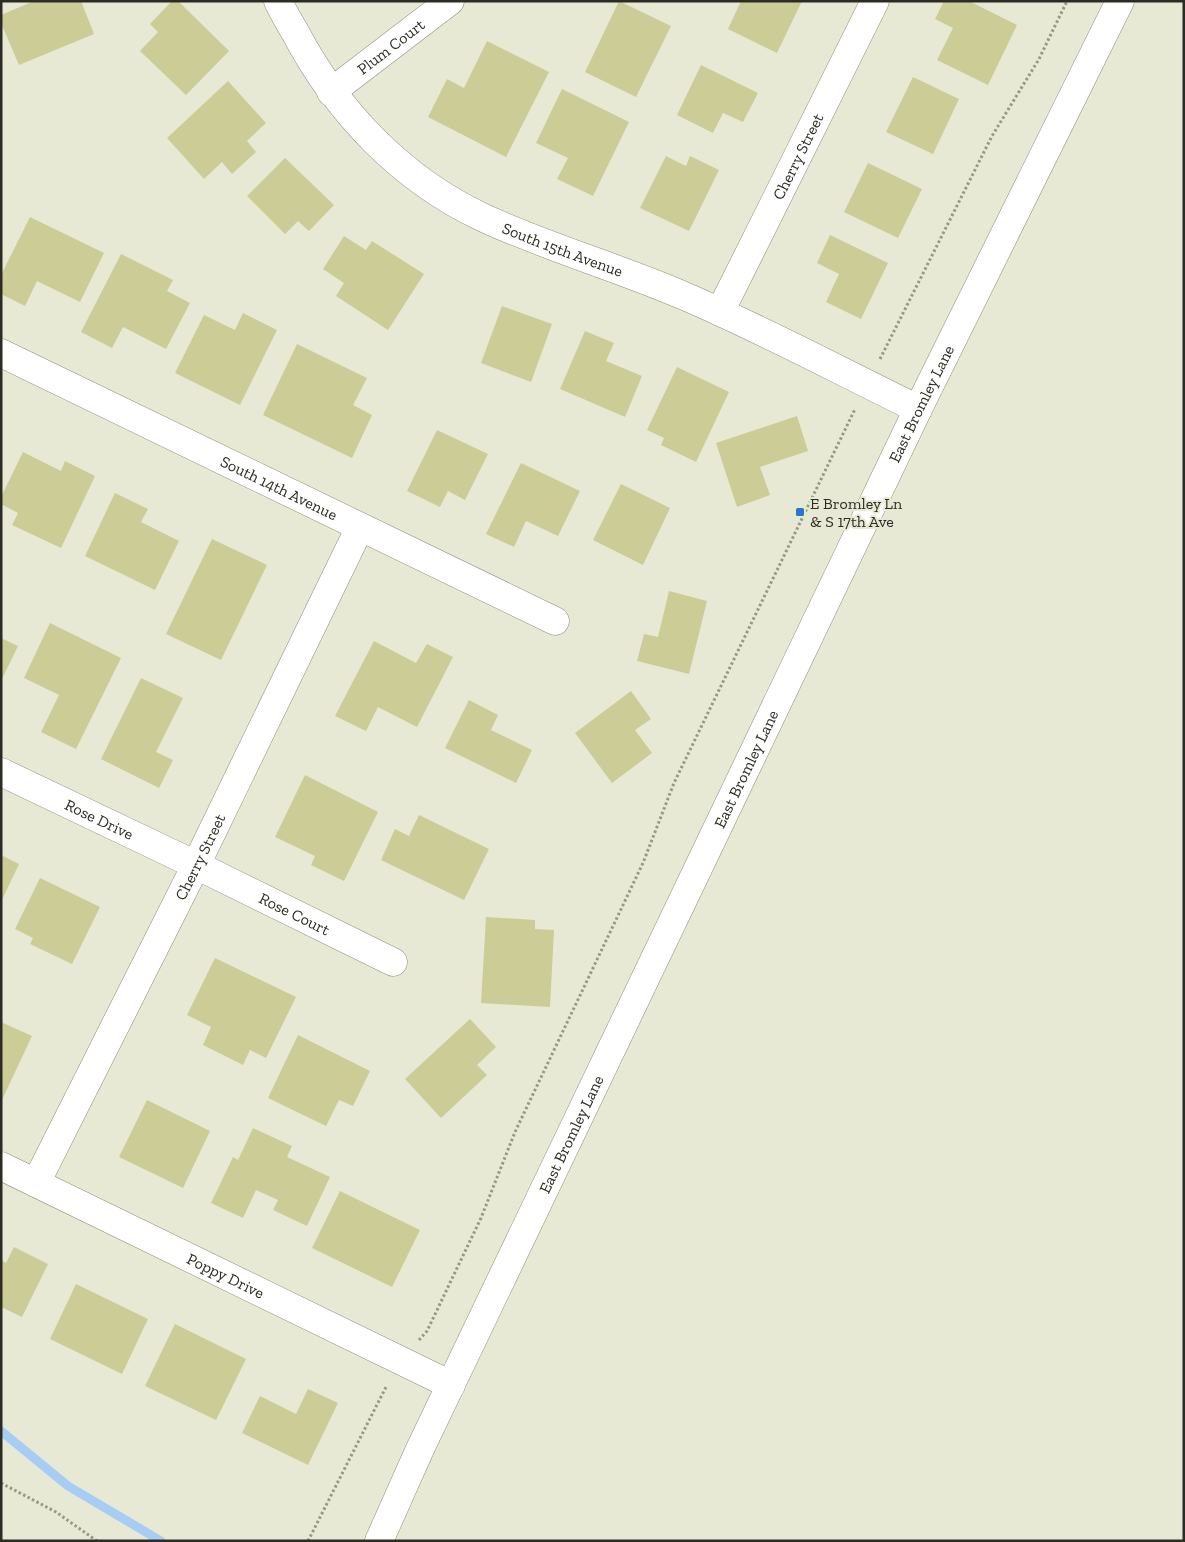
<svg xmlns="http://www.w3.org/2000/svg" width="1185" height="1542" font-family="'Zilla Slab',serif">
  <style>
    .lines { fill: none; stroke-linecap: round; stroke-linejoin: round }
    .stream { stroke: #a7cdf5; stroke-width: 9 }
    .building { fill: #cccc97 }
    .minor-casing { stroke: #8e8e7c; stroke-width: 29 }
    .major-casing { stroke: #8e8e7c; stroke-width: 29 }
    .path { stroke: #969788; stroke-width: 3; stroke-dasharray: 2.5 2.5; stroke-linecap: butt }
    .minor { stroke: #fff; stroke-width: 28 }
    .major { stroke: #fff; stroke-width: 28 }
    .poi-dot { fill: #237ac8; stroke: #e8e9d5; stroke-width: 2 }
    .labels { text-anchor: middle; stroke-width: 4; stroke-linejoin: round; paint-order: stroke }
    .street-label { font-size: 16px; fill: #2c2c24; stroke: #e8e9d5 }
    .poi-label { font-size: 16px; fill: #2c2c24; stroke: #e8e9d5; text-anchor: start }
  </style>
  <rect width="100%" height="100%" fill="#e8e9d5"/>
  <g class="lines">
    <polyline class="stream" points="1,1431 68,1486 161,1541"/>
  </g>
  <g class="building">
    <polygon points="34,1 81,1 94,34 19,65 1,23 1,15"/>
    <polygon points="172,1 178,1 229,51 186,95 140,51 158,32 150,24"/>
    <polygon points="619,1 671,26 636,97 585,72"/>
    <polygon points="741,1 802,1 777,53 728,29"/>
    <polygon points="944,1 969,1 1017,25 988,85 937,60 953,28 935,19"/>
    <polygon points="487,41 549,72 506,157 428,117 447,79 464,88"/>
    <polygon points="701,65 758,93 743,122 723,113 713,133 677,115"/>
    <polygon points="913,77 959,99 933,154 886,132"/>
    <polygon points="228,81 266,123 247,141 256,152 232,174 222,162 204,179 167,138"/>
    <polygon points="562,89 629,122 593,196 557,179 568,158 536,143"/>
    <polygon points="666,156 686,166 690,156 719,170 689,231 640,208"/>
    <polygon points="285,158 334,205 309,231 298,221 285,234 247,196"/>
    <polygon points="868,163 922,189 898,238 844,212"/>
    <polygon points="30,217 104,253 80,302 37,281 25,306 1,294 1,275"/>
    <polygon points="830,235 888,263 861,319 826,302 839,274 817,263"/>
    <polygon points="344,236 366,250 372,241 424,274 388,330 336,296 344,283 323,269"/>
    <polygon points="121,254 173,280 167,291 190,303 166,349 123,327 112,348 81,332"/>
    <polygon points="502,306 552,324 531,382 481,363"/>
    <polygon points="243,313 277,330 240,405 175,373 204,315 235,330"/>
    <polygon points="585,331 614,343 606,361 642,376 625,417 560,389"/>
    <polygon points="297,344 367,378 353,405 372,415 352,458 263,415"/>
    <polygon points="677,367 729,392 696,462 661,445 664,438 647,430"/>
    <polygon points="797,416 808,451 760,467 770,495 737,507 716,443"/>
    <polygon points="437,430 488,454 465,500 448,491 440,507 407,491"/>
    <polygon points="23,452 61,471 65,461 95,476 61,548 12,525 18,513 1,504 1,497"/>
    <polygon points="521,463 580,491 558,536 526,521 514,547 486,534"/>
    <polygon points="621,484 670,508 643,565 593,540"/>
    <polygon points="115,493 148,509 141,522 179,541 155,590 85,556"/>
    <polygon points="212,539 267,565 221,660 166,634"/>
    <polygon points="669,591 707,601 689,674 637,661 644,634 658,637"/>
    <polygon points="50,623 121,658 76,749 41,732 59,695 24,678"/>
    <polygon points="1,638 18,646 1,681"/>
    <polygon points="374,641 416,663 427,644 453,657 417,727 378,707 366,731 335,716"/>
    <polygon points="141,678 183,698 156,752 173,760 159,788 101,759"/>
    <polygon points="631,691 651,719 635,730 652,753 612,783 575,733"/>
    <polygon points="469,700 498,715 491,730 532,750 516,783 445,748"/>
    <polygon points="305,775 378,812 344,881 311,865 315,856 275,837"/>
    <polygon points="419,815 489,849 464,900 381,860 395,829 409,836"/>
    <polygon points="1,855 19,864 1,902"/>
    <polygon points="40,878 100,907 72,964 30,944 33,938 15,929"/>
    <polygon points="486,917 535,920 535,929 554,930 550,1007 481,1003"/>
    <polygon points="215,958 296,997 266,1058 250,1050 243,1065 203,1045 211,1027 187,1015"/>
    <polygon points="470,1019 496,1047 477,1065 487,1075 441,1118 405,1079"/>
    <polygon points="1,1022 32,1036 1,1102"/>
    <polygon points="298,1035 370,1071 353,1106 339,1100 326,1126 268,1098"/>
    <polygon points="147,1100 210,1131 183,1188 119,1157"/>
    <polygon points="253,1128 292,1146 287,1157 330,1177 307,1226 273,1210 278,1200 256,1190 243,1218 211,1203 233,1157 238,1160"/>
    <polygon points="340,1191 420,1230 392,1287 312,1248"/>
    <polygon points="14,1247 48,1264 22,1317 1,1307 1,1260 6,1263"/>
    <polygon points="76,1284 148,1319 122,1374 50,1339"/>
    <polygon points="175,1324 246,1359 216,1420 145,1386"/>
    <polygon points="308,1389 338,1403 308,1465 242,1433 260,1396 296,1414"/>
  </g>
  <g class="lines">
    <defs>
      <g id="minor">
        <path id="s1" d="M278,1C283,12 289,22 295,32C337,112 402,180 484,218C549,248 617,267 682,295C762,329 840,371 918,409"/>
        <path id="s2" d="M331,92L450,1"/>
        <path id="s3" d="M720,312L875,1"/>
        <path id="s4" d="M1,353L555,621"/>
        <path id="s5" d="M1,772L196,865L393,962"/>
        <path id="s6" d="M1,1166L451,1385"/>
        <path id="s7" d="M36,1183L196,865L360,527"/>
      </g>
      <g id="major">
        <path id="s8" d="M379,1541L420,1449L918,409L1120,1"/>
      </g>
    </defs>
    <use href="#minor" class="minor-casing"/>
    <use href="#major" class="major-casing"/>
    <g class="path">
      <polyline points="880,359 992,136 1039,59 1067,1"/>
      <polyline points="419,1340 427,1331 481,1218 515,1132 643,863 674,783 855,409"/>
      <polyline points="1,1483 56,1512 97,1541"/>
      <polyline points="308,1541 387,1385"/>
    </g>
    <use href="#minor" class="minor"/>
    <use href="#major" class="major"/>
  </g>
  <rect class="poi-dot" x="795" y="507" width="10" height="10" rx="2.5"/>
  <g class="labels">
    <g class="street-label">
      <text dy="6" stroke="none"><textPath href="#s2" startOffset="75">Plum Court</textPath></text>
      <text dy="6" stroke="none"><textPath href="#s3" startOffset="174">Cherry Street</textPath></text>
      <text dy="6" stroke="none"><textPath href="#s1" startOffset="390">South 15th Avenue</textPath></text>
      <text dy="6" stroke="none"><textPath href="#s8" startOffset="1260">East Bromley Lane</textPath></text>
      <text dy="6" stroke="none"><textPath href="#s4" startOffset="309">South 14th Avenue</textPath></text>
      <text dy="6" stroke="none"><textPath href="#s8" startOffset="855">East Bromley Lane</textPath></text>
      <text dy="6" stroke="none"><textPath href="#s5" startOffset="109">Rose Drive</textPath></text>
      <text dy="6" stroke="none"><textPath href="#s7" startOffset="365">Cherry Street</textPath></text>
      <text dy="6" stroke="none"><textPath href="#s5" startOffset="326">Rose Court</textPath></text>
      <text dy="6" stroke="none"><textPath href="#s8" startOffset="450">East Bromley Lane</textPath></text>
      <text dy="6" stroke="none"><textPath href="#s6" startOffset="250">Poppy Drive</textPath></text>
    </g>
    <g class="poi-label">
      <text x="810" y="509">E Bromley Ln<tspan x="810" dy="18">&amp; S 17th Ave</tspan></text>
    </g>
  </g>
  <rect width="1185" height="1542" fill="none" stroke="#2c2c24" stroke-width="5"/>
</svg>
